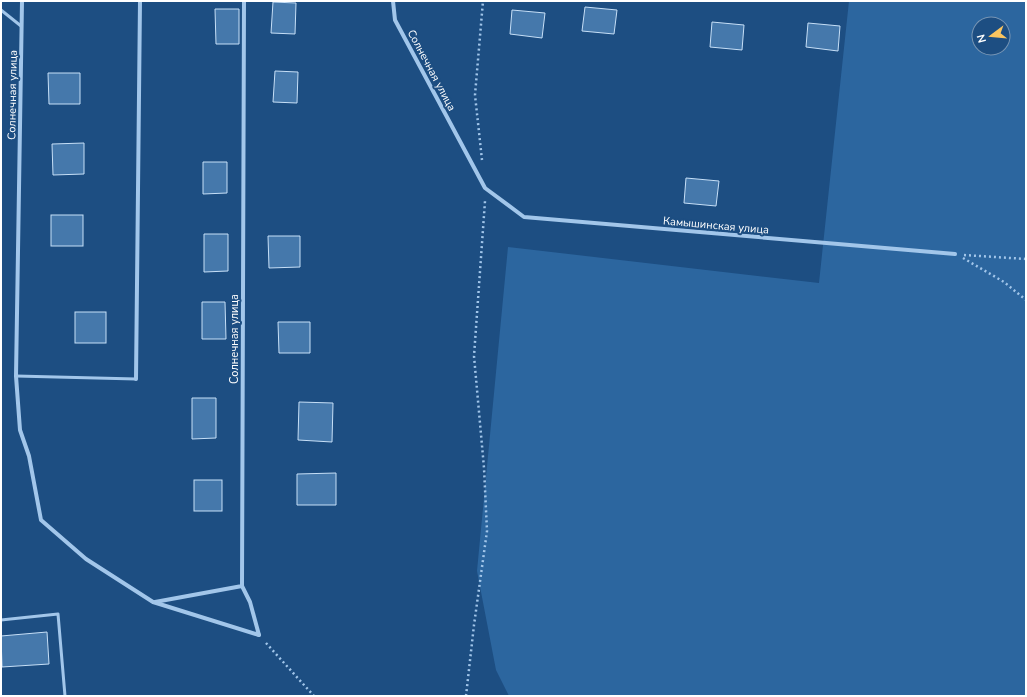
<svg xmlns="http://www.w3.org/2000/svg" width="1027" height="697" font-family="'Nunito Sans',sans-serif">
  <style>
    .green { fill: #2c669f; fill-rule: evenodd }
    .building { fill: #4578ab; stroke: #c6dff7 }
    .lines { fill: none; stroke-linecap: round; stroke-linejoin: round }
    .path { stroke: #a2c6ea; stroke-width: 2.5; stroke-dasharray: 2 3; stroke-linecap: butt }
    .lane { stroke: #a2c6ea; stroke-width: 3 }
    .street { stroke: #a2c6ea; stroke-width: 4 }
    .labels { text-anchor: middle; stroke-width: 4; stroke-linejoin: round; paint-order: stroke }
    .street-label { font-size: 11px; fill: #fff; stroke: #1d4e82 }
  </style>
  <rect width="100%" height="100%" fill="#1d4e82"/>
  <path class="green" d="M849,1H1026V696H509L496,670L477,571L508,247L819,283ZM979,24H1003V48H979Z"/>
  <g class="building">
    <polygon points="273,2 296,3 295,34 271,33"/>
    <polygon points="585,7 617,10 614,34 582,31"/>
    <polygon points="215,9 239,9 239,44 216,44"/>
    <polygon points="512,10 545,13 542,38 510,34"/>
    <polygon points="712,22 744,25 742,50 710,47"/>
    <polygon points="808,23 840,26 838,51 806,47"/>
    <polygon points="275,71 298,72 297,103 273,102"/>
    <polygon points="48,73 80,73 80,104 49,104"/>
    <polygon points="84,143 84,174 53,175 52,144"/>
    <polygon points="203,162 227,162 227,193 203,194"/>
    <polygon points="686,178 719,181 716,206 684,203"/>
    <rect x="51" y="215" width="32" height="31"/>
    <polygon points="204,234 228,234 228,271 204,272"/>
    <polygon points="268,236 300,236 300,267 269,268"/>
    <polygon points="202,302 225,302 226,339 202,339"/>
    <rect x="75" y="312" width="31" height="31"/>
    <polygon points="278,322 310,322 310,353 279,353"/>
    <polygon points="192,398 216,398 216,438 192,439"/>
    <polygon points="299,402 333,403 332,442 298,440"/>
    <polygon points="336,473 336,505 297,505 297,474"/>
    <rect x="194" y="480" width="28" height="31"/>
    <polygon points="47,632 49,664 2,667 1,636"/>
  </g>
  <g class="lines">
    <g class="path">
      <polyline points="482,160 475,95 483,1"/>
      <polyline points="964,255 1026,259"/>
      <polyline points="963,258 1004,282 1026,300"/>
      <polyline points="266,643 314,696"/>
      <polyline points="466,696 474,625 487,531 484,468 474,356 485,201"/>
    </g>
    <g class="lane">
      <polyline points="1,10 21,26"/>
      <polyline points="16,376 136,379"/>
      <polyline points="1,620 58,614 65,696"/>
    </g>
    <g class="street">
      <polyline points="22,1 16,376 20,430 29,456 41,520 86,559 153,602 259,635"/>
      <polyline points="393,1 395,20 485,188 524,217 955,254"/>
      <polyline points="136,379 140,1"/>
      <polyline points="242,586 250,602 259,635"/>
      <polyline points="155,602 242,586 244,1"/>
    </g>
  </g>
  <g class="labels">
    <g class="street-label">
      <text transform="translate(432 70) rotate(62)" y="4">Солнечная улица</text>
      <text transform="translate(12 95) rotate(-89)" y="4">Солнечная улица</text>
      <text transform="translate(716 225) rotate(5)" y="4">Камышинская улица</text>
      <text transform="translate(234 339) rotate(-90)" y="4">Солнечная улица</text>
    </g>
  </g>
  <rect width="1027" height="697" fill="none" stroke="#ffffff" stroke-width="4"/>
  <g transform="translate(991 36) rotate(254)"><circle r="19" fill="#1d4e82" stroke="#7795b4"/>
  <path d="M0-3L7 15L0 10L-7 15Z" fill="#fac560"/>
  <text y="-6" font-size="11" font-weight="bold" text-anchor="middle" fill="#ffffff">N</text>
  </g>
</svg>
